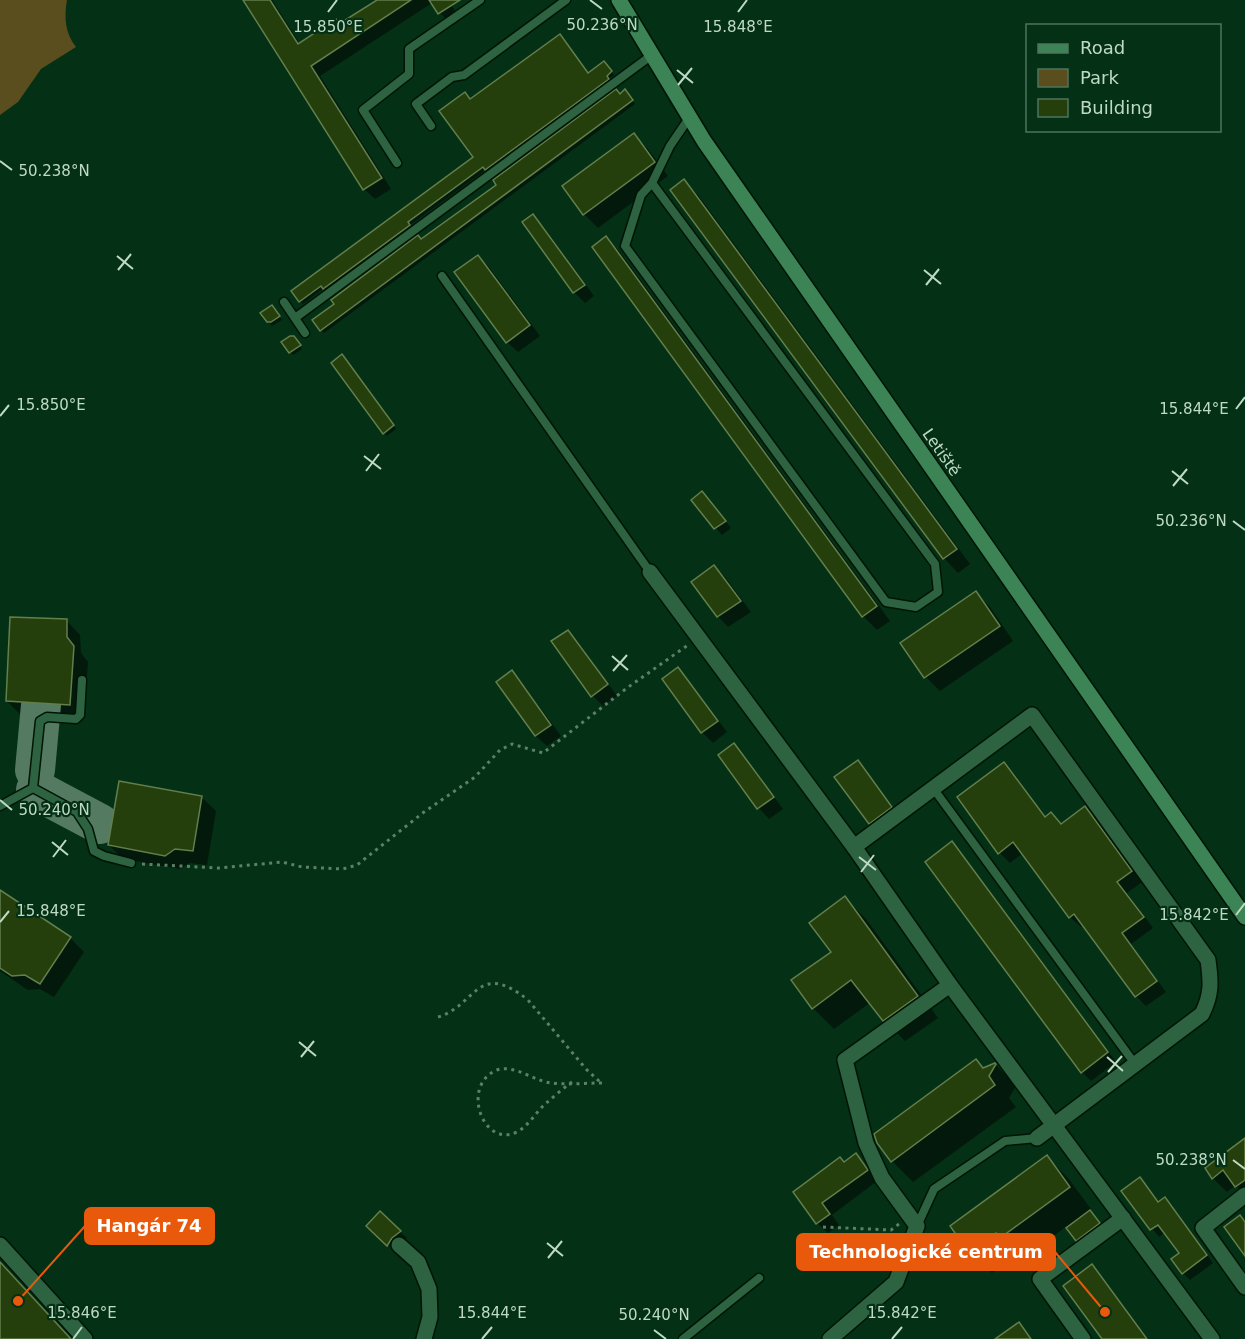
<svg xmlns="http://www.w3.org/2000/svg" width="1245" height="1339" font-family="'DejaVu Sans',sans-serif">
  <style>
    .green { fill: #5a4d1e }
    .shadow { fill: #0007 }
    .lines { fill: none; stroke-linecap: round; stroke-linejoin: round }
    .taxiway { stroke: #547a62; stroke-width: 40 }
    .building { fill: #253f0c; stroke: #627f4c; stroke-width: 1.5 }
    .lane-casing { stroke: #001505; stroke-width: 11 }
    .street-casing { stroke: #001505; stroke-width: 18 }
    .secondary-casing { stroke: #001505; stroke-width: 18 }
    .path { stroke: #5c8068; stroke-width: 3; stroke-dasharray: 3 4.5; stroke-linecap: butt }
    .lane { stroke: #2d6340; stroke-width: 8 }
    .street { stroke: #2d6340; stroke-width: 15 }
    .secondary { stroke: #3c8455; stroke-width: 15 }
    .ticks { fill: none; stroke: #bedac5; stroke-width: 2 }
    .labels { text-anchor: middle; stroke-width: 4.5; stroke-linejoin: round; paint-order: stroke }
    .street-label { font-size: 16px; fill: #bedac5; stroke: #043016 }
    .ticks-label { font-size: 15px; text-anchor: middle; fill: #bedac5; stroke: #043016; stroke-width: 4.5; stroke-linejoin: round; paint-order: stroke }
    .leader { fill: none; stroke: #e8590c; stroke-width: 2 }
    .callout-dot { fill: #e8590c; stroke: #043016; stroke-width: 2 }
    .callout { fill: #e8590c; stroke: #e8590c; stroke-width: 2 }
    .callout-label { font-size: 18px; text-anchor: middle; font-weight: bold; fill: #fff }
  </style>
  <rect width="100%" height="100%" fill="#043016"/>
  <path class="green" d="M0,0H67C64,17 65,33 76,47L41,69L18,102L0,115Z"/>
  <g class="shadow">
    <polygon points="245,0 272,0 300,44 340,25 376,2 375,0 448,0 459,17 449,23 432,3 320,76 391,189 375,199 364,189"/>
    <polygon points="607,66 614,75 608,79 611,82 489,172 487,169 410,225 412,229 327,291 324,288 303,304 300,301 475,157 470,101 588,74"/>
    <polygon points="628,94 635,104 324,333 321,330 422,241 620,95"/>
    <polygon points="634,135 648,149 668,176 598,228 584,214"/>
    <polygon points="684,181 698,195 970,564 958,573 944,558"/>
    <polygon points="533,216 543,226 594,296 585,303 574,292 524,223"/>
    <polygon points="606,238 620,252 890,621 877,630 863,616"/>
    <polygon points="478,256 489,267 540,336 518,352 507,342"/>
    <polygon points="275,310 282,320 272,326 262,314"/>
    <polygon points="292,336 302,349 293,355 283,342"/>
    <polygon points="345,359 396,429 387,436 384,433"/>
    <polygon points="693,500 709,500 731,528 722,535"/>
    <polygon points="714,566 725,577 751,612 728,627 718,616 693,582"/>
    <polygon points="976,593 990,607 1013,641 940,691 926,677 902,643"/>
    <polygon points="66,620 80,635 81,653 88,662 84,718 21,715 7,701"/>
    <polygon points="567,632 578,642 617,696 603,706 593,696"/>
    <polygon points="678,669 688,680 727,732 713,743 702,732 664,679"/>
    <polygon points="512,672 522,683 561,736 547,746 536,736 498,683"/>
    <polygon points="734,745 744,756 783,809 769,819 759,808 720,756"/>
    <polygon points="858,762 898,814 876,830 870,823"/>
    <polygon points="1004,764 1015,775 1046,818 1051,814 1062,825 1085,808 1096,818 1142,882 1127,893 1153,928 1131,944 1166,992 1146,1006 1136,996 1084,925 1081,927 1070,917 1023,853 1010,863 1000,853"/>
    <polygon points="201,797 216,811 207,865 190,863 180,869 123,859 109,845"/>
    <polygon points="952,843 961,852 1116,1062 1091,1081 1082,1072"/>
    <polygon points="0,894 70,938 84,952 54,997 40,989 28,990 0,971"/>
    <polygon points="845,898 866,919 938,1018 905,1041 884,1020 871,1002 834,1029 813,1008 833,952"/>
    <polygon points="976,1061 984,1069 995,1064 1016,1086 1009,1098 1016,1107 913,1182 892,1161"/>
    <polygon points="1245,1140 1245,1195 1236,1185 1227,1192 1213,1178"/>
    <polygon points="856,1155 877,1181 832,1215 839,1225 828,1233 817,1223 795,1192"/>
    <polygon points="1047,1157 1068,1178 1091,1209 1088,1210 1109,1234 1087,1250 1067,1226 1023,1258 1018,1254 992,1273 970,1252"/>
    <polygon points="1140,1179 1160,1203 1172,1207 1213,1263 1190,1280 1183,1273 1181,1253 1165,1232 1159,1237 1123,1191"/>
    <polygon points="400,1232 407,1238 395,1251 374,1233"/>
  </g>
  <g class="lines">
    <g class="taxiway">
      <polyline points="35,770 41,705"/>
      <polyline points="36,790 100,824"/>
    </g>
  </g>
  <g class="building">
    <polygon points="243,0 270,0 298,44 336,19 339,24 377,0 411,0 311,66 382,178 363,190"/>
    <polygon points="429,0 460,0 438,14"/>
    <polygon points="560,34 588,73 604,61 612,71 607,76 609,79 485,170 483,167 408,222 410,225 323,289 321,286 299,302 291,291 473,157 439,111 465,92 470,99"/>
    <polygon points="616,89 620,94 625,89 633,100 320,331 312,320 334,304 331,300 418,235 421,239 496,185 493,180"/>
    <polygon points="634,133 655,162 583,215 562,186"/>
    <polygon points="684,179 957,549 943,559 670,190"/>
    <polygon points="533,214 585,285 573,293 522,222"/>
    <polygon points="606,236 877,606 862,617 592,247"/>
    <polygon points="478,255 530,325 506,343 454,272"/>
    <polygon points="272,305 280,316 271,322 267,322 260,313"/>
    <polygon points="290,336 294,336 301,345 289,353 281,342"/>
    <polygon points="342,354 394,425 383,434 331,363"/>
    <polygon points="702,491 726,521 714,529 691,500"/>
    <polygon points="714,565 741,601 717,617 691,582"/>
    <polygon points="976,591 1000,626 924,678 900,643"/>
    <polygon points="10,617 67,619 67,637 74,646 70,705 6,701"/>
    <polygon points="568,630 608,684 591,697 551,641"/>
    <polygon points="678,667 718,721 701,733 662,679"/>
    <polygon points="512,670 551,725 535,736 496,682"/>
    <polygon points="734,743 774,797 757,809 718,755"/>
    <polygon points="858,760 892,807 869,824 834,777"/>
    <polygon points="1004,762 1045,817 1051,812 1061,824 1085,806 1132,871 1117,882 1144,917 1122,933 1157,981 1135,997 1074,914 1069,918 1013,842 998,854 957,797"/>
    <polygon points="119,781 202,796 193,851 175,849 165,856 108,845"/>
    <polygon points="952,841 1108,1052 1081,1073 925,862"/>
    <polygon points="0,890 71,937 40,984 25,975 12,976 0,968"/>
    <polygon points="845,896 918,996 883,1021 851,980 812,1009 791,980 831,952 809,923"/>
    <polygon points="976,1059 983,1068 995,1063 996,1064 989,1076 995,1085 891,1162 877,1143 874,1134"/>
    <polygon points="1245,1138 1245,1180 1235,1187 1223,1170 1212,1179 1205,1168"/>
    <polygon points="856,1153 868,1170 822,1203 830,1214 816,1224 793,1192 840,1157 844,1162"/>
    <polygon points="1047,1155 1070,1187 1000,1238 996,1233 969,1253 950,1226"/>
    <polygon points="1140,1177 1158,1202 1165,1197 1207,1255 1182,1274 1171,1259 1179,1253 1158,1225 1150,1230 1121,1191"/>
    <polygon points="1090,1210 1100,1223 1076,1241 1066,1228"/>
    <polygon points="380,1211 401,1231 392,1238 387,1246 366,1226"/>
    <polygon points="1240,1215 1245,1222 1245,1256 1224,1227"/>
    <polygon points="0,1262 71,1339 0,1339"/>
    <polygon points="1092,1264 1147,1339 1102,1339 1063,1286"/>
    <polygon points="1019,1322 1031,1339 995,1339"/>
  </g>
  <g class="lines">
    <defs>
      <g id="lane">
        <polyline points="431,126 416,104 452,77 464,75 566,0"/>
        <polyline points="397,163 363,110 409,74 409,49 480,0"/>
        <polyline points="652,183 935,564 938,592 916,607 886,602 625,246 641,195 652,183 670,146 689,118"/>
        <polyline points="442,276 650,572"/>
        <polyline points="284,302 305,333"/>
        <polyline points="295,318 652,55"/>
        <polyline points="33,788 77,812 88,829 94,851 104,856 131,863"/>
        <polyline points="933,788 1135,1064"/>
        <polyline points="0,806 33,788 40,721 47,717 76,719 80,715 82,680"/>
        <polyline points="917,1226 934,1189 1005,1141 1037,1138"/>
        <polyline points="683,1339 759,1278"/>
      </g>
      <g id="street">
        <polyline points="650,572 854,847 950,985 1212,1339"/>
        <path d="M854,847L1032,715L1208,960C1211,982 1212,994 1202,1014L1037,1138"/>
        <polyline points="1245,1195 1203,1228 1245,1287"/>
        <polyline points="0,1245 85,1339"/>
        <polyline points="399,1245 418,1262 429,1289 430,1317 424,1339"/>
        <polyline points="830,1339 896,1282 917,1226 882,1178 866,1143 845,1060 950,985"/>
        <polyline points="1083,1339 1040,1279 1123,1218"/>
      </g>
      <polyline id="secondary" points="619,0 704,141 1245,917"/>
    </defs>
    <use href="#lane" class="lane-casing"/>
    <use href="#street" class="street-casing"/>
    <use href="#secondary" class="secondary-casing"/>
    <g class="path">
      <polyline points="142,864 219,868 282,862 302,867 343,869 357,865 424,812 475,777 500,750 512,744 543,753 627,688 688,645"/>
      <path d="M438,1017C476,1006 477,959 528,1000L586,1069L600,1082"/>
      <path d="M572,1082C562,1089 552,1098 543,1106C535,1114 528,1126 517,1132C483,1149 460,1085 497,1070C514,1064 534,1081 551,1083C567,1085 585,1083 602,1083"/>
      <polyline points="823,1227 891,1230 899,1224"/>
    </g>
    <use href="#lane" class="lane"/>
    <use href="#street" class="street"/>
    <use href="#secondary" class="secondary"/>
  </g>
  <path class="ticks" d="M590,0L602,9M328,12L337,0M738,12L747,0M677,70L693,83M678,85L692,68M0,161L12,170M117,256L133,269M118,270L131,254M924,270L941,284M926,285L939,269M1236,409L1245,397M0,416L9,405M364,456L381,469M366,471L379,454M1172,471L1188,484M1173,486L1187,469M1233,521L1245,530M612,656L628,670M613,671L627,655M0,800L12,810M52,842L68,855M53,857L66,840M859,857L876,870M861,872L874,855M1236,915L1245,903M0,922L9,911M299,1042L316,1056M301,1057L314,1041M1107,1057L1123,1071M1108,1072L1122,1056M1233,1160L1245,1169M547,1243L563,1256M548,1258L562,1241M654,1330L666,1339M73,1339L82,1327M482,1339L492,1327M892,1339L902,1327"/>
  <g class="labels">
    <g class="street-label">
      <text transform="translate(942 452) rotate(55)" y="6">Letiště</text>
    </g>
  </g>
  <g class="ticks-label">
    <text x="602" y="30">50.236°N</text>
    <text x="328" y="32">15.850°E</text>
    <text x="738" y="32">15.848°E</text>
    <text x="54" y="176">50.238°N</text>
    <text x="51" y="410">15.850°E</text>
    <text x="1194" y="414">15.844°E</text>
    <text x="1191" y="526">50.236°N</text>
    <text x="54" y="815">50.240°N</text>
    <text x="51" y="916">15.848°E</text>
    <text x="1194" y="920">15.842°E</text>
    <text x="1191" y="1165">50.238°N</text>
    <text x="82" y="1318">15.846°E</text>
    <text x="492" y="1318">15.844°E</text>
    <text x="902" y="1318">15.842°E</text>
    <text x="654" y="1320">50.240°N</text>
  </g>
  <path class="leader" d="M18 1301L85 1226M1105 1312L1055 1252"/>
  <g class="callout-dot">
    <circle cx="18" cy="1301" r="6"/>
    <circle cx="1105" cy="1312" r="6"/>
  </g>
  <g class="callout">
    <rect x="85" y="1208" width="129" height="36" rx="6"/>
    <rect x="797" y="1234" width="258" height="36" rx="6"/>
  </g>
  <g class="callout-label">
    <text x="149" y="1232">Hangár 74</text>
    <text x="926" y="1258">Technologické centrum</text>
  </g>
  <rect x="1026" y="24" width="195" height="108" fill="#043016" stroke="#4e745c" stroke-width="1.5"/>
  <rect x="1038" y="44" width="30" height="9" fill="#3c8455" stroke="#4e745c" stroke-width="1.5"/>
  <text x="1080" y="54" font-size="18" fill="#bedac5">Road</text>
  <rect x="1038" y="69" width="30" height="18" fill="#5a4d1e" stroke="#4e745c" stroke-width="1.5"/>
  <text x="1080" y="84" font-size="18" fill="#bedac5">Park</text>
  <rect x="1038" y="99" width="30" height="18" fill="#253f0c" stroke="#4e745c" stroke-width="1.5"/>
  <text x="1080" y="114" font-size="18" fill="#bedac5">Building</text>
</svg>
